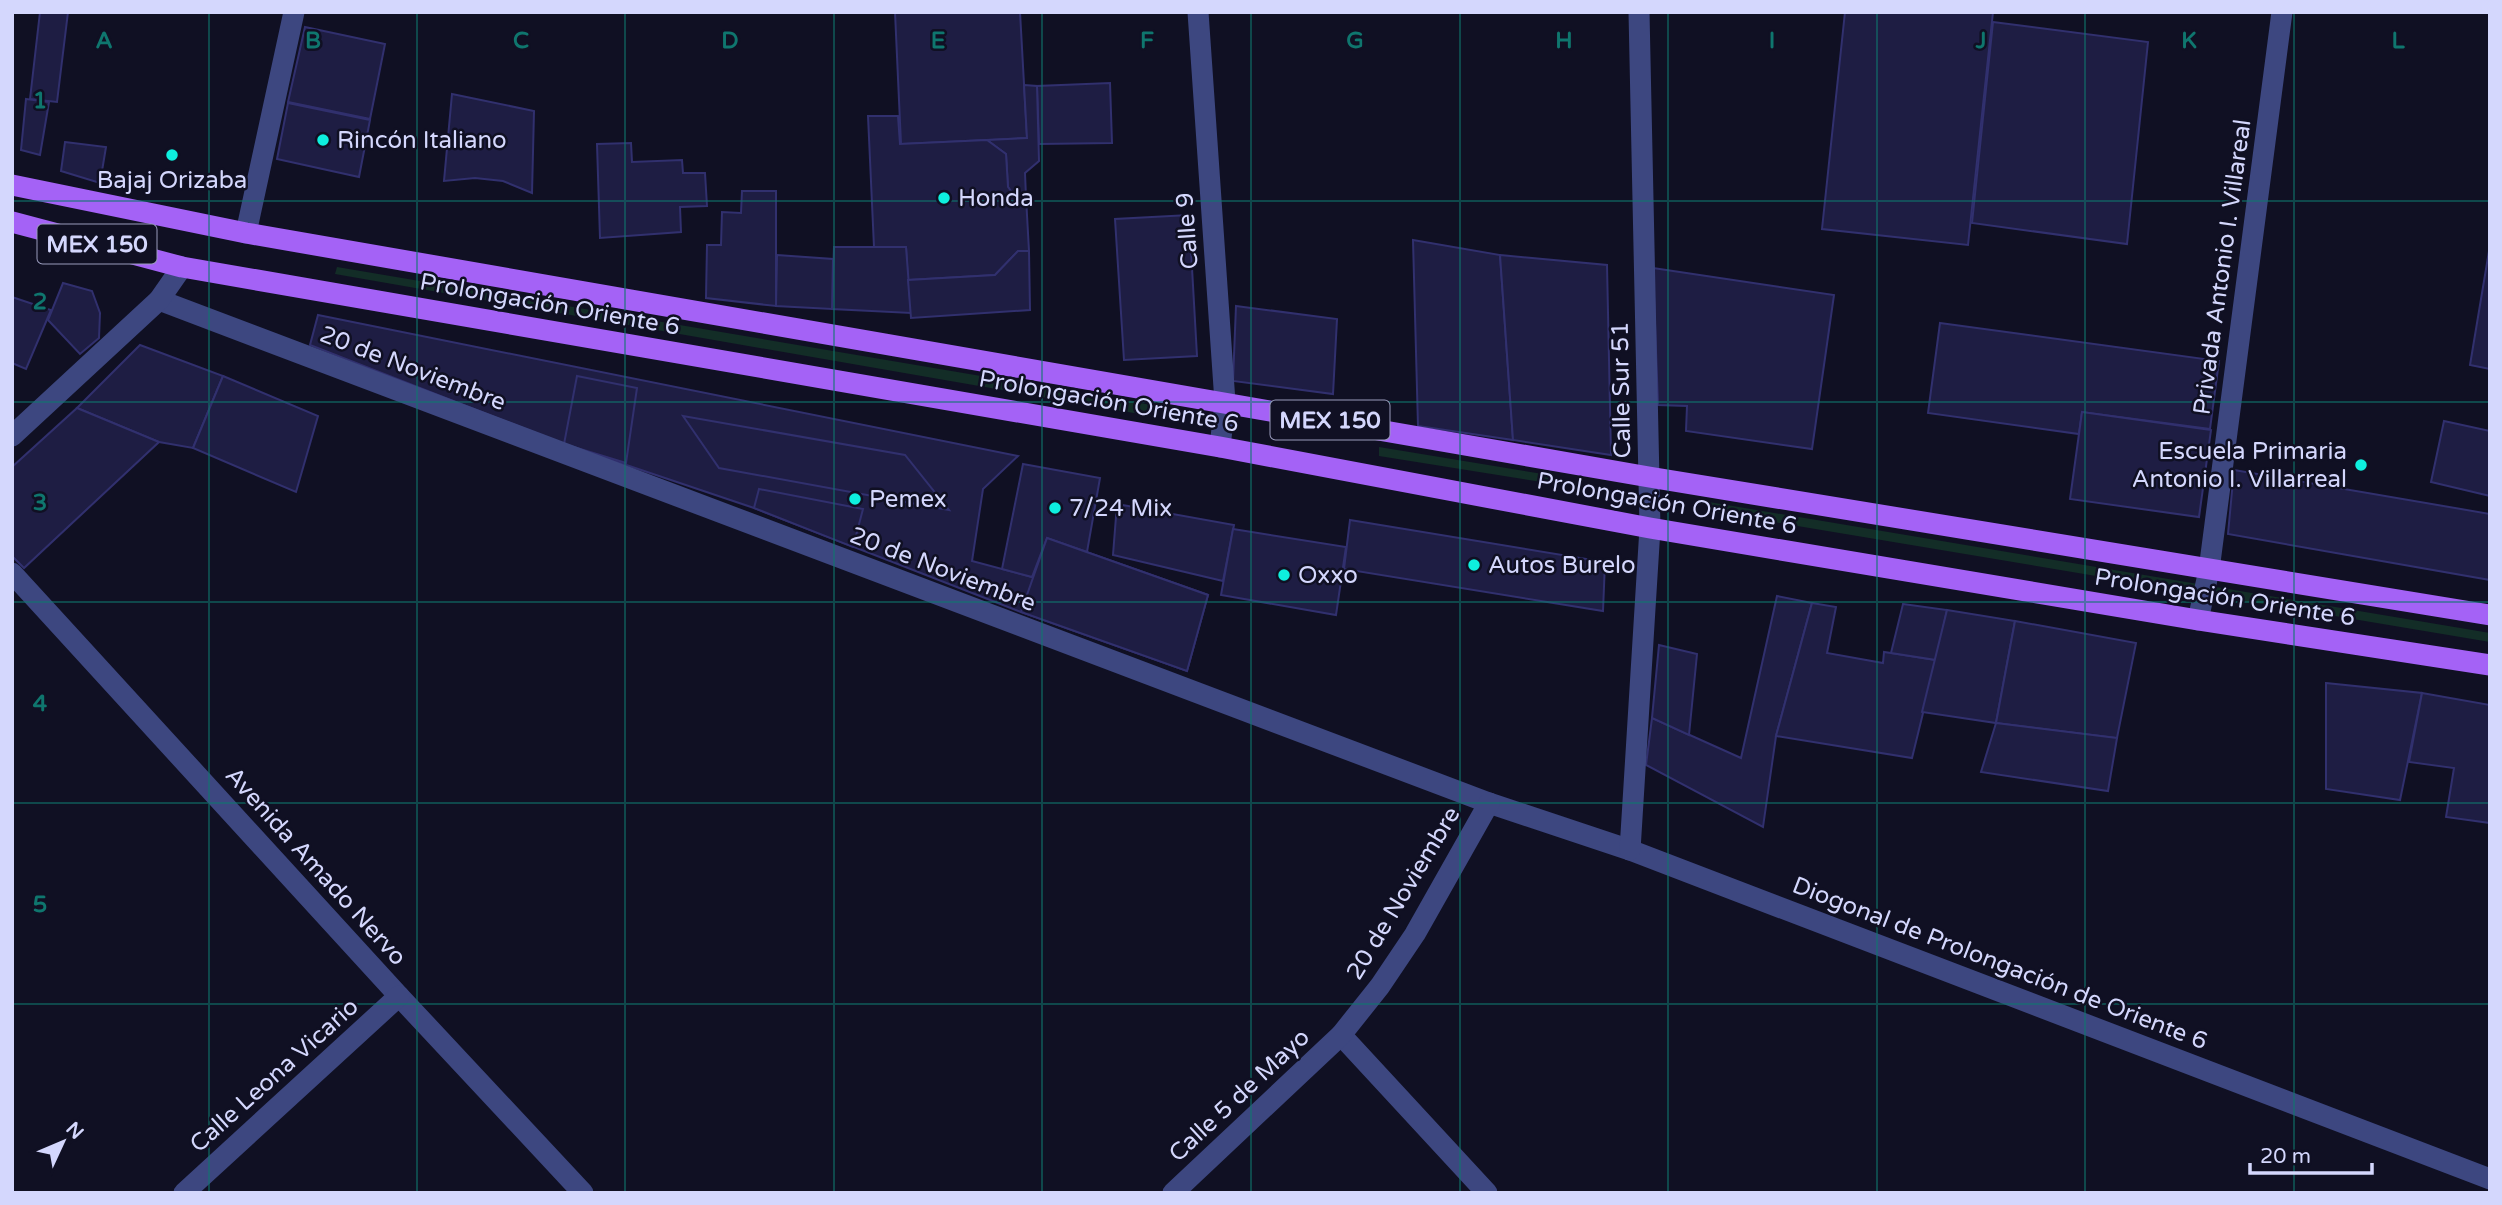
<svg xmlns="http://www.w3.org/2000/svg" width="2502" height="1205" font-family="'Varela Round',sans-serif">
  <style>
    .green { fill: #132d27 }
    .building { fill: #1e1d43; stroke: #31306e; stroke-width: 2 }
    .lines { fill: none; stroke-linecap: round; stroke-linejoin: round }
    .minor { stroke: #3d4780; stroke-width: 21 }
    .major { stroke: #a462f6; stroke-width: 21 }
    .grid { fill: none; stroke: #0f766e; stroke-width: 2; stroke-opacity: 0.55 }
    .poi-dot { fill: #0eefde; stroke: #101023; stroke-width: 2.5 }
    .labels { text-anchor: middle; stroke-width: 5; stroke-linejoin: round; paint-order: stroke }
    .shield { fill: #101023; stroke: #999bbc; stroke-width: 2 }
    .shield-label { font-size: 23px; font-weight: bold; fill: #d4d7fd }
    .poi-label { font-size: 24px; fill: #d4d7fd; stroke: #101023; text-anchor: start }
    .street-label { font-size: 24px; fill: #d4d7fd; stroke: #101023 }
    .grid-label { font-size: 23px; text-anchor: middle; font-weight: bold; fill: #0f766e; stroke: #101023; stroke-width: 5; stroke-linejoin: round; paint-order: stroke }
  </style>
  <rect width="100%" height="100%" fill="#101023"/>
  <g class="green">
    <polygon points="337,267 1152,405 1151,416 335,274"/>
    <polygon points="1379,447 1549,475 1548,483 1379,456"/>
    <polygon points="1709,502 2490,633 2490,642 1708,511"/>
  </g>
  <g class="building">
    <polygon points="40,12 68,12 57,102 30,99"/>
    <polygon points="895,12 1020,12 1027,138 901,144"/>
    <polygon points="1845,12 1993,12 1968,245 1822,229"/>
    <polygon points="1993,22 2148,42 2127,244 1972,223"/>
    <polygon points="305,27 385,44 370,119 288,102"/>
    <polygon points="1110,83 1112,143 1039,144 1037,86"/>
    <polygon points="1024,85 1037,86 1039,161 1025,173 1026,197 1016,198 1008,187 1006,154 987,140 1027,138"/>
    <polygon points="452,94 534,111 532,193 503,181 475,178 444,181"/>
    <polygon points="26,99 49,102 40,155 21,150"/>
    <polygon points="288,103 370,120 359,177 277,159"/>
    <polygon points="868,116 898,116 900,144 987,140 1006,154 1008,187 1016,198 1026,197 1029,251 1018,251 995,275 908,280 906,247 874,247"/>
    <polygon points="65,142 106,147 100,183 61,171"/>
    <polygon points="631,143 632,162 682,160 683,173 705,173 707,206 680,207 681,232 600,238 597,144"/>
    <polygon points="742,191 776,191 776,306 706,298 707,245 721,245 722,212 741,213"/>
    <polygon points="1189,215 1197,356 1124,360 1115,219"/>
    <polygon points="1413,240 1500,255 1513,440 1418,426"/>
    <polygon points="2490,245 2490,369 2470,365"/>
    <polygon points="834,247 906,247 911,313 832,309"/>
    <polygon points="1018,251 1029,251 1030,310 911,318 908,280 995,275"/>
    <polygon points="777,255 833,259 832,309 776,306"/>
    <polygon points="1500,255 1607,265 1611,455 1513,440"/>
    <polygon points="1653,268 1834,295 1812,449 1686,431 1687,406 1658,405"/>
    <polygon points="63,283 92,291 100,313 99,338 80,354 48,320"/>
    <polygon points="12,297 51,310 26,369 12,363"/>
    <polygon points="1236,306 1337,319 1333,394 1233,381"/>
    <polygon points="318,315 1018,456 983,489 972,561 1032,577 1047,538 1208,595 1187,671 1021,612 754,508 564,444 310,345"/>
    <polygon points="1940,323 2219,361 2210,429 2082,412 2079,434 1928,413"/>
    <polygon points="140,345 223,376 193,448 159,442 77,408"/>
    <polygon points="223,376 318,416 296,492 193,448"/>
    <polygon points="577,376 637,388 626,463 564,444"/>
    <polygon points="77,408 159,442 24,568 12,556 12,467"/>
    <polygon points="2082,412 2211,430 2199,517 2070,499"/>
    <polygon points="683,416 905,455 949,510 719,468"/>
    <polygon points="2444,421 2490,431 2490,496 2431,482"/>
    <polygon points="1023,464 1100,478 1087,552 1047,538 1032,577 1002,569"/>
    <polygon points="2234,470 2490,514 2490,580 2228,534"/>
    <polygon points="759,489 863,509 853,547 754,508"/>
    <polygon points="1117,504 1234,525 1223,581 1113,555"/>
    <polygon points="1350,520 1605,562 1603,611 1344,569"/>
    <polygon points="1233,529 1346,547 1336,615 1221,595"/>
    <polygon points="1047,538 1208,595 1187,671 1021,612"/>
    <polygon points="1777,596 1812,603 1776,736 1763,827 1646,765 1652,718 1741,758"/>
    <polygon points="1812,603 1836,607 1827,653 1883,663 1884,652 1936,660 1912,758 1776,736"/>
    <polygon points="1903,604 1947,610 1936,660 1891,653"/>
    <polygon points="1947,610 2015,621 1996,723 1922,712"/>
    <polygon points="2015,621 2136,643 2117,738 1996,723"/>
    <polygon points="1659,645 1697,654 1689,735 1652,718"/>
    <polygon points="2326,683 2422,693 2400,800 2326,789"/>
    <polygon points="2422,693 2490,705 2490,823 2446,817 2454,768 2409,762"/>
    <polygon points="1996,723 2117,738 2108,791 1981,772"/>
  </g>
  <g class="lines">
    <g class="minor">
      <polyline points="1198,12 1225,402 1220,447"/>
      <polyline points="246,233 294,12"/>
      <polyline points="159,300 1489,803 1630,850 2490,1179"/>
      <polyline points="12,436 159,300 182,267"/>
      <polyline points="12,573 399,996 583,1193"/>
      <polyline points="2198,620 2209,570 2282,12"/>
      <polyline points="1630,850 1650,528 1639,12"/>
      <polyline points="1341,1035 1487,1193"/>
      <polyline points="184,1193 399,996"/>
      <polyline points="1173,1193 1341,1035 1380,986 1415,934 1489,803"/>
    </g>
    <g class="major">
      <polyline points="12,185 246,233 1649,477 2490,615"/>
      <polyline points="12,222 182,267 1220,447 1650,528 2198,620 2490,665"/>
    </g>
  </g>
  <path class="grid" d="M209,12V1193M417,12V1193M625,12V1193M834,12V1193M1042,12V1193M1251,12V1193M1460,12V1193M1668,12V1193M1877,12V1193M2085,12V1193M2294,12V1193M12,201H2490M12,402H2490M12,602H2490M12,803H2490M12,1004H2490"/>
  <g class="poi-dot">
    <circle cx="323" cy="140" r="7"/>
    <circle cx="172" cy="155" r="7"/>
    <circle cx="944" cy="198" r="7"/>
    <circle cx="2361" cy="465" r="7"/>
    <circle cx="855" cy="499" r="7"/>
    <circle cx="1055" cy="508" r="7"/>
    <circle cx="1474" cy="565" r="7"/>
    <circle cx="1284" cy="575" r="7"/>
  </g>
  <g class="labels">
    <g class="shield">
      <rect x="37.5" y="224.5" width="119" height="39" rx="5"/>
      <rect x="1270.5" y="400.5" width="119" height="39" rx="5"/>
    </g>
    <g class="shield-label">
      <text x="97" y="252">MEX 150</text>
      <text x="1330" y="428">MEX 150</text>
    </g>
    <g class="poi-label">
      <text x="337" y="148">Rincón Italiano</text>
      <text x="172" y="188" text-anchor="middle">Bajaj Orizaba</text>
      <text x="958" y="206">Honda</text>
      <text x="2347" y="459" text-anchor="end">Escuela Primaria<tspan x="2347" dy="28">Antonio I. Villarreal</tspan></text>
      <text x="869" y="507">Pemex</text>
      <text x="1069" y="516">7/24 Mix</text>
      <text x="1488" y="573">Autos Burelo</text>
      <text x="1298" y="583">Oxxo</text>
    </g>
    <g class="street-label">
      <text transform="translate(1187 231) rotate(-94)" y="8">Calle 9</text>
      <text transform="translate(2222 267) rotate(-82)" y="8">Privada Antonio I. Villareal</text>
      <text transform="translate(550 304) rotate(10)" y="8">Prolongación Oriente 6</text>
      <text transform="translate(413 368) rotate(21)" y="8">20 de Noviembre</text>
      <text transform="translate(1621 390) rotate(-91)" y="8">Calle Sur 51</text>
      <text transform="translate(1109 401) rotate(10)" y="8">Prolongación Oriente 6</text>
      <text transform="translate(1667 503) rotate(10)" y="8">Prolongación Oriente 6</text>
      <text transform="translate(943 569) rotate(21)" y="8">20 de Noviembre</text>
      <text transform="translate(2225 597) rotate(9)" y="8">Prolongación Oriente 6</text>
      <text transform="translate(316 866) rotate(48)" y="8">Avenida Amado Nervo</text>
      <text transform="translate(1403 893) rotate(-59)" y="8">20 de Noviembre</text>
      <text transform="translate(2000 963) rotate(21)" y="8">Diogonal de Prolongación de Oriente 6</text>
      <text transform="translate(274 1075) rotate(-42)" y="8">Calle Leona Vicario</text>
      <text transform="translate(1239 1095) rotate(-43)" y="8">Calle 5 de Mayo</text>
    </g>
  </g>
  <g class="grid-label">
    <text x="104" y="48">A</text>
    <text x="313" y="48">B</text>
    <text x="521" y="48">C</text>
    <text x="730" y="48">D</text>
    <text x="938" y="48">E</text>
    <text x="1147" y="48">F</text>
    <text x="1355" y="48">G</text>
    <text x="1564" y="48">H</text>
    <text x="1772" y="48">I</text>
    <text x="1981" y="48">J</text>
    <text x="2189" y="48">K</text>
    <text x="2398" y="48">L</text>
    <text x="40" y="108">1</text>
    <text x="40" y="309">2</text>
    <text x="40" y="510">3</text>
    <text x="40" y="711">4</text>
    <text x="40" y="912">5</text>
  </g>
  <rect width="2502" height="1205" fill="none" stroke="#d4d7fd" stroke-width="28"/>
  <g transform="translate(63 1142) rotate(46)" stroke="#101023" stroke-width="5" paint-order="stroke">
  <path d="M0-5L12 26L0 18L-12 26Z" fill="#d4d7fd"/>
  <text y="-10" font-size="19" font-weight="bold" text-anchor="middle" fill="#d4d7fd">N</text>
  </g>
  <path d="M2250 1163v10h122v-10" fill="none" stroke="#d4d7fd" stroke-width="3.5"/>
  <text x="2260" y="1163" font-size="21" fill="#d4d7fd" stroke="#101023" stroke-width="5" paint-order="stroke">20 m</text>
</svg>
